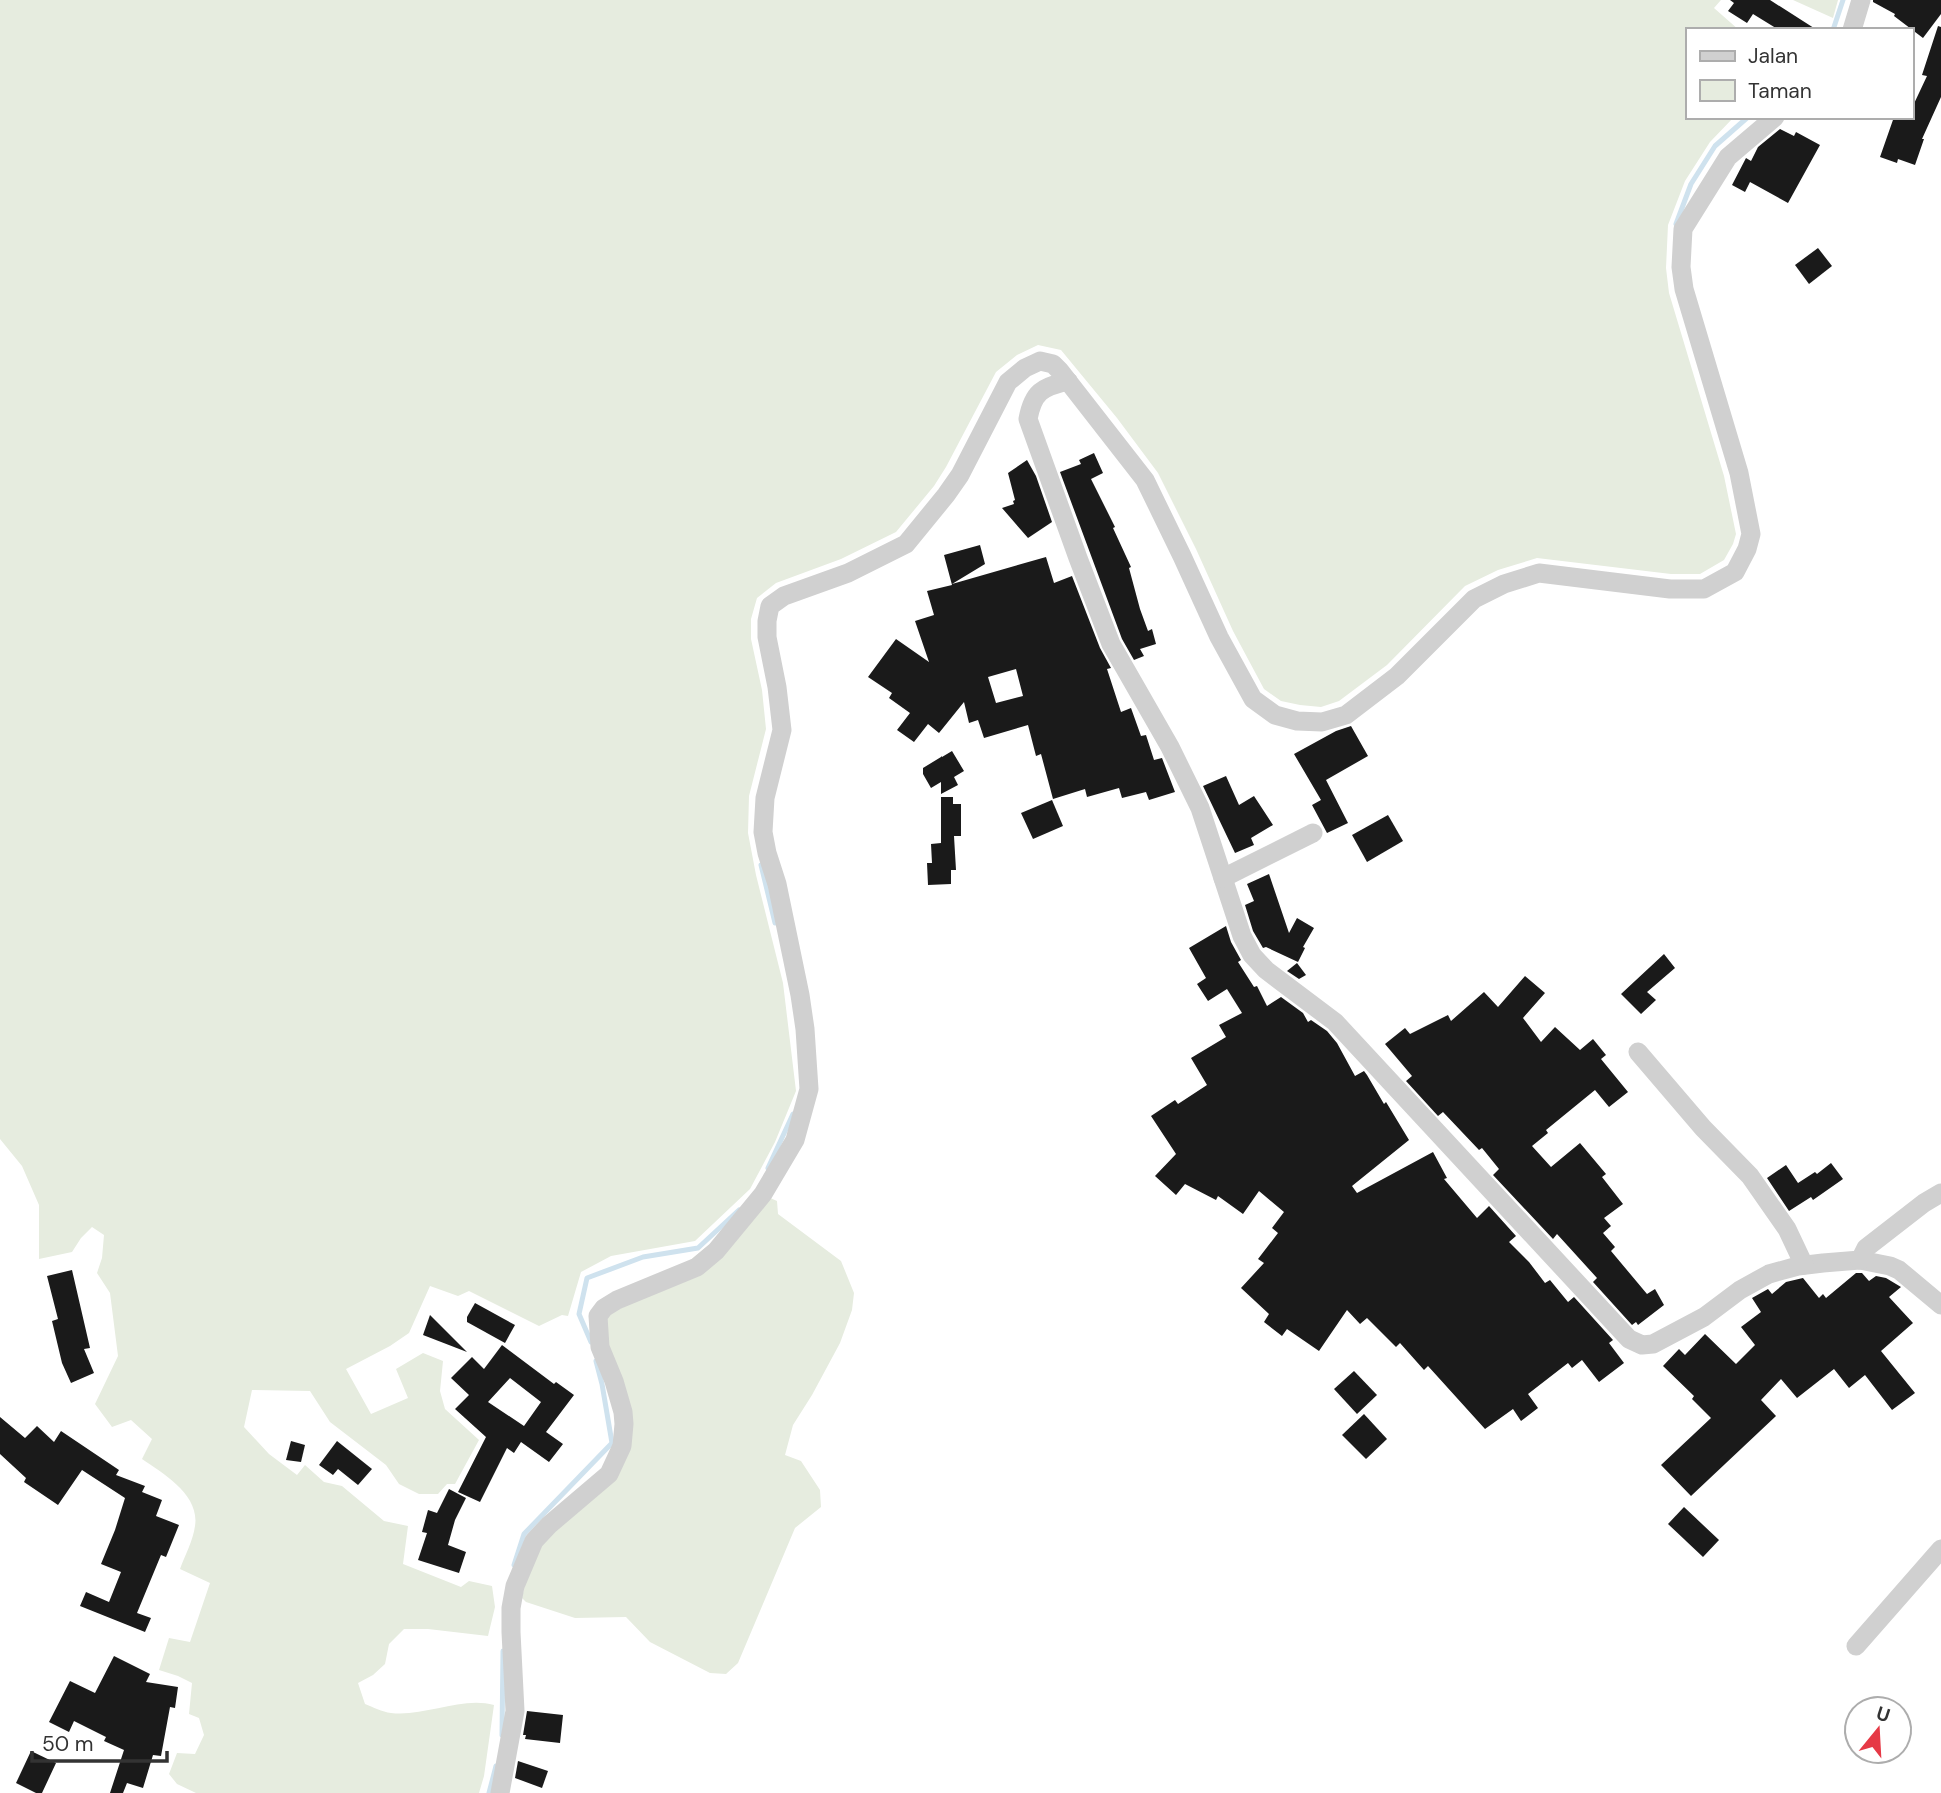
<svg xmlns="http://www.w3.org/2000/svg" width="1941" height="1793" font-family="'DM Sans',sans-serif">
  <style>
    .green { fill: #e6ecdf }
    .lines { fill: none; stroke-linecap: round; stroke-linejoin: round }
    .stream { stroke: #cfe2ee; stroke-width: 5 }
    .building { fill: #1a1a1a; fill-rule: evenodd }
    .minor { stroke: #d0d0d0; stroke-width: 19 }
  </style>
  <rect width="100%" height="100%" fill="#fff"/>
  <g class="green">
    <path d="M0,0H1721L1714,8L1739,30H1687V117H1734L1710,142L1685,181L1668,225L1666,268L1669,293L1724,476L1736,534L1733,544L1724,560L1700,574H1671L1537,558L1498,570L1465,586L1387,665L1339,701L1321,707L1300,705L1281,701L1264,689L1233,631L1196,549L1158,473L1117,418L1061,350L1038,345L1017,355L996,372L946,467L934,486L896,532L841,559L776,583L757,598L751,619V639L762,690L766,729L749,796L748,833L756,875L783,983L796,1091L775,1142L750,1189L695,1241L611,1256L581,1272L568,1316L562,1315L539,1326L469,1291L458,1296L430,1286L409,1333L390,1346L346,1369L371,1414L408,1398L396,1369L423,1353L443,1361L440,1391L445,1409L479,1440L455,1484H447L438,1494H419L399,1484L386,1465L330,1422L310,1391L252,1390L244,1427L269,1454L297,1475L305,1465L324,1482L342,1486L384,1521L408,1526L403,1564L461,1587L469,1581L492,1586L495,1607L488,1636L428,1629H404L389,1644L385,1664L373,1675L358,1683L365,1704C373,1707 382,1712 391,1713C424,1717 462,1696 494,1705L484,1776L479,1793H196L177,1784L169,1774L177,1753L195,1754L204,1735L199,1718L189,1714L192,1683L178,1676L159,1670L169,1638L190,1642L210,1583L180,1569C185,1555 193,1541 195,1526C200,1495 164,1474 142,1459L152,1439L131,1420L112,1427L95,1404L118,1356L110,1293L97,1273L102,1258L104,1235L92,1227L81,1238L72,1252L39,1259V1205L22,1166L0,1139Z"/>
    <polygon points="1793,0 1838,0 1833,18"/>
    <polygon points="768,1197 777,1201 778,1214 841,1261 854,1293 852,1310 840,1343 812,1395 793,1425 785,1455 801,1461 820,1490 821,1507 795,1528 738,1663 726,1674 710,1673 650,1642 626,1617 575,1618 526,1602 522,1598 529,1565 539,1545 628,1447 610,1357 605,1317 652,1291"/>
  </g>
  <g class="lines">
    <g class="stream">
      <polyline points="1833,30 1843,0"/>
      <polyline points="1676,224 1691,184 1715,146 1748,117"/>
      <polyline points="761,865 775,923"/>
      <polyline points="768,1168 793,1114"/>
      <polyline points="591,1342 579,1314 587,1278 643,1257 698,1248 739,1210"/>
      <polyline points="514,1565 524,1534 612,1443 602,1384 596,1361"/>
      <polyline points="502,1735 503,1651"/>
      <polyline points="489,1793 496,1766"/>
    </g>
  </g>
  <g class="building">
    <polygon points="1730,0 1770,0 1817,30 1779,30 1753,14 1747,23 1728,11 1734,3"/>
    <polygon points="1873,0 1941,0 1941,14 1923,38 1894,16 1895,14 1873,2"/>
    <polygon points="1938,26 1941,27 1941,97 1922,139 1924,139 1915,165 1898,159 1897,163 1880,157 1894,117 1911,117 1911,110 1927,76 1922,75"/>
    <polygon points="1780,129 1794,136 1796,132 1820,145 1788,203 1750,182 1745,192 1732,185 1746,158 1751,161 1758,147"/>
    <polygon points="1818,248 1832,266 1809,284 1795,265"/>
    <polygon points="1094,453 1103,473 1091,479 1115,527 1113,528 1131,567 1129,568 1140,609 1148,631 1152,629 1156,644 1140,649 1144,656 1134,660 1122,639 1060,472 1081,464 1079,460"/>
    <polygon points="1027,460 1036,476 1052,522 1028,538 1002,508 1014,504 1013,501 1015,500 1008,473"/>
    <path d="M980,545L985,564L952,584L1046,557L1054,583L1072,576L1100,648L1111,668L1107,669L1121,712L1131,708L1141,736L1146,735L1154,760L1162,758L1175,792L1149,800L1146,792L1122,798L1119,788L1087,797L1085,789L1053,799L1041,754L1036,756L1028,725L984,738L978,720L969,723L964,702L939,733L928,724L914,742L897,730L910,713L889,698L892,693L868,677L896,639L929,662L915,621L934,615L927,591L952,585L944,555ZM1016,669L1023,696L996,703L988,677Z"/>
    <polygon points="1351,726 1368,756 1326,780 1348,823 1327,833 1312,805 1321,800 1294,754 1336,731"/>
    <polygon points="952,751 964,771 954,777 958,785 941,794 941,782 931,788 923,774 923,768 941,757 941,756 942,757"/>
    <polygon points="1226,776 1239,805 1254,796 1273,825 1251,838 1254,845 1235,853 1203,786"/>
    <polygon points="941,797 953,797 953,804 961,804 961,836 954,836 956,870 951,870 951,884 928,885 927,863 932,863 931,844 941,843"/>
    <polygon points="1052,800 1063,826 1033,839 1021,813"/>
    <polygon points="1388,815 1403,841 1367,862 1352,835"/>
    <polygon points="1269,874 1289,933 1297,918 1314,928 1303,947 1305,948 1298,962 1266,947 1263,948 1253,931 1245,905 1254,901 1247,884"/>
    <polygon points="1226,926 1231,942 1241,960 1238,962 1254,987 1257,986 1267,1006 1281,997 1303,1013 1308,1022 1311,1020 1327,1031 1337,1043 1355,1076 1364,1071 1367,1075 1384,1104 1386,1102 1409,1140 1352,1186 1357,1193 1433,1152 1447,1178 1444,1179 1477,1218 1489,1206 1516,1236 1509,1242 1529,1262 1545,1283 1550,1280 1568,1302 1574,1297 1613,1340 1609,1343 1624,1363 1599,1382 1582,1360 1572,1368 1568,1363 1528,1394 1538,1408 1521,1421 1513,1409 1485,1429 1428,1366 1424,1370 1400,1343 1396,1347 1367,1318 1360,1324 1347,1310 1319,1351 1287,1329 1282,1336 1264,1322 1269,1314 1241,1288 1264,1263 1258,1259 1278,1233 1272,1228 1284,1212 1259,1191 1243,1214 1218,1196 1216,1200 1185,1184 1176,1195 1155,1176 1176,1154 1151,1116 1175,1100 1178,1104 1207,1085 1191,1058 1226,1037 1219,1025 1242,1013 1227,989 1208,1001 1197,984 1206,978 1189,948"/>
    <polygon points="1664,954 1675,968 1647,992 1656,1000 1641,1014 1621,994"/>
    <polygon points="1297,963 1306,975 1299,979 1287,971"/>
    <polygon points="1525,976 1545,993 1523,1018 1541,1042 1555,1027 1580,1050 1593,1039 1606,1055 1601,1059 1628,1092 1609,1107 1595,1090 1546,1130 1548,1133 1532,1146 1551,1167 1580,1143 1606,1174 1602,1177 1623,1204 1604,1218 1611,1226 1603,1233 1615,1247 1611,1251 1647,1294 1655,1289 1664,1305 1638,1325 1636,1322 1632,1325 1593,1282 1597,1278 1557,1234 1553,1239 1493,1175 1499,1169 1482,1148 1479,1150 1443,1112 1438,1116 1406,1081 1412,1076 1385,1044 1405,1028 1410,1034 1448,1015 1451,1021 1484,992 1498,1007"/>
    <polygon points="1831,1163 1843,1179 1813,1200 1811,1197 1789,1211 1767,1178 1786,1165 1798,1183 1815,1172 1817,1174"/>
    <polygon points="72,1270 90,1348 84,1349 94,1373 71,1383 62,1363 52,1321 58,1319 47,1276"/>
    <polygon points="1856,1273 1862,1273 1869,1281 1876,1276 1886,1278 1901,1287 1889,1297 1913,1323 1881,1351 1915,1393 1892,1410 1865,1375 1849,1388 1834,1369 1797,1398 1781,1379 1761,1400 1776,1416 1691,1496 1661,1465 1711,1418 1692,1399 1694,1396 1663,1366 1679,1349 1685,1355 1705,1334 1736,1364 1755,1345 1741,1327 1761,1312 1752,1298 1768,1289 1772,1294 1786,1282 1803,1278 1819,1298 1823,1294 1826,1298"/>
    <polygon points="475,1303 515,1325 505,1343 467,1322 467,1317"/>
    <polygon points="430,1315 467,1352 423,1335"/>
    <path d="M502,1345L554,1384L556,1382L574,1395L546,1432L563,1444L549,1462L521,1442L514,1453L507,1448L480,1502L458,1492L486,1437L455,1409L469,1395L451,1378L472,1357L484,1369ZM510,1378L541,1402L524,1426L488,1402Z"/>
    <polygon points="1354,1371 1377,1395 1357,1414 1334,1389"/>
    <polygon points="1364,1414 1387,1439 1366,1459 1342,1435"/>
    <polygon points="0,1417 25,1438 37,1426 54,1442 61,1431 119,1470 116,1475 145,1486 142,1492 162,1500 156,1516 179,1525 166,1557 161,1555 137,1613 151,1618 145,1632 80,1606 86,1592 109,1602 121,1572 101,1564 115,1530 125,1498 82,1470 58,1505 24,1482 26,1478 0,1454"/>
    <polygon points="291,1441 305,1445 301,1462 286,1460"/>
    <polygon points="337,1441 372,1469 358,1485 338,1469 333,1475 319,1465"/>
    <polygon points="449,1489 466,1498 455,1520 448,1545 466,1552 459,1573 418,1560 427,1533 422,1532 428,1510 437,1513"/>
    <polygon points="1684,1507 1719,1540 1703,1557 1668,1524"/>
    <polygon points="114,1656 150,1674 146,1682 178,1687 175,1708 170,1707 161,1756 153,1755 143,1788 127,1783 123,1793 110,1793 124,1750 104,1741 106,1737 74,1721 69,1732 49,1722 70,1681 95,1693"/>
    <polygon points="527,1711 563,1715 560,1743 525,1739 526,1735 523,1735"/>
    <polygon points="31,1751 56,1763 42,1793 36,1793 16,1783"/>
    <polygon points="518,1761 548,1771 542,1788 515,1778"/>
  </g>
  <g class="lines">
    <g class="minor">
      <polyline points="1852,30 1861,0"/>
      <path d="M1068,381C1042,387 1033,392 1028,419L1078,558L1111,644L1170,747L1200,808L1242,936L1252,955L1266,970L1335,1022L1629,1339L1642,1345L1653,1344L1704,1317L1740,1290L1769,1274L1798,1266L1823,1263L1860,1260L1890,1266L1899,1270L1941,1305"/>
      <polyline points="1223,878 1313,833"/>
      <polyline points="1638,1052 1703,1128 1750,1176 1787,1229 1804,1265"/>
      <polyline points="1860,1260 1866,1248 1924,1203 1941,1193"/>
      <polyline points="1856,1646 1941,1549"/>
      <polyline points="500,1793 515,1711 511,1632 511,1608 515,1586 534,1541 549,1525 609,1474 622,1446 624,1424 623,1412 614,1381 600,1347 598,1316 604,1308 617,1300 697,1267 716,1251 763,1194 795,1140 809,1089 805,1029 800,995 777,884 767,853 763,832 765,798 782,730 777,687 767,637 767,621 770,606 784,596 848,573 906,544 946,495 960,475 1008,382 1025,368 1040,361 1053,364 1060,371 1145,480 1182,556 1219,637 1253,699 1275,715 1297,721 1322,722 1346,715 1397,676 1474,599 1504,584 1539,573 1670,589 1704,589 1735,572 1747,549 1751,534 1739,473 1684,289 1681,267 1683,229 1728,157 1775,117"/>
    </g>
  </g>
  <rect x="1686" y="28" width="228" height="91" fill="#ffffff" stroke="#adadad" stroke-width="2"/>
  <rect x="1700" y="51" width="35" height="10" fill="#d0d0d0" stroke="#adadad" stroke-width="2"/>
  <text x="1748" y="63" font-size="21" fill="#333333">Jalan</text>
  <rect x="1700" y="80" width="35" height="21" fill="#e6ecdf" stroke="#adadad" stroke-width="2"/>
  <text x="1748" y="98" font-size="21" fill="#333333">Taman</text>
  <g transform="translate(1878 1730) rotate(18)"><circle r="33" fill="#ffffff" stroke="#adadad" stroke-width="2"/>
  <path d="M0-5L12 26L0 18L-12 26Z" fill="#e63946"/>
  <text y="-10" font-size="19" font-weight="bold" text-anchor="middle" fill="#333333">U</text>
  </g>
  <path d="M32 1751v10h135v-10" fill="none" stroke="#333333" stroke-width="3.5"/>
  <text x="42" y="1751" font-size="21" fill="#333333" stroke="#ffffff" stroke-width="5" paint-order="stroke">50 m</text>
</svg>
